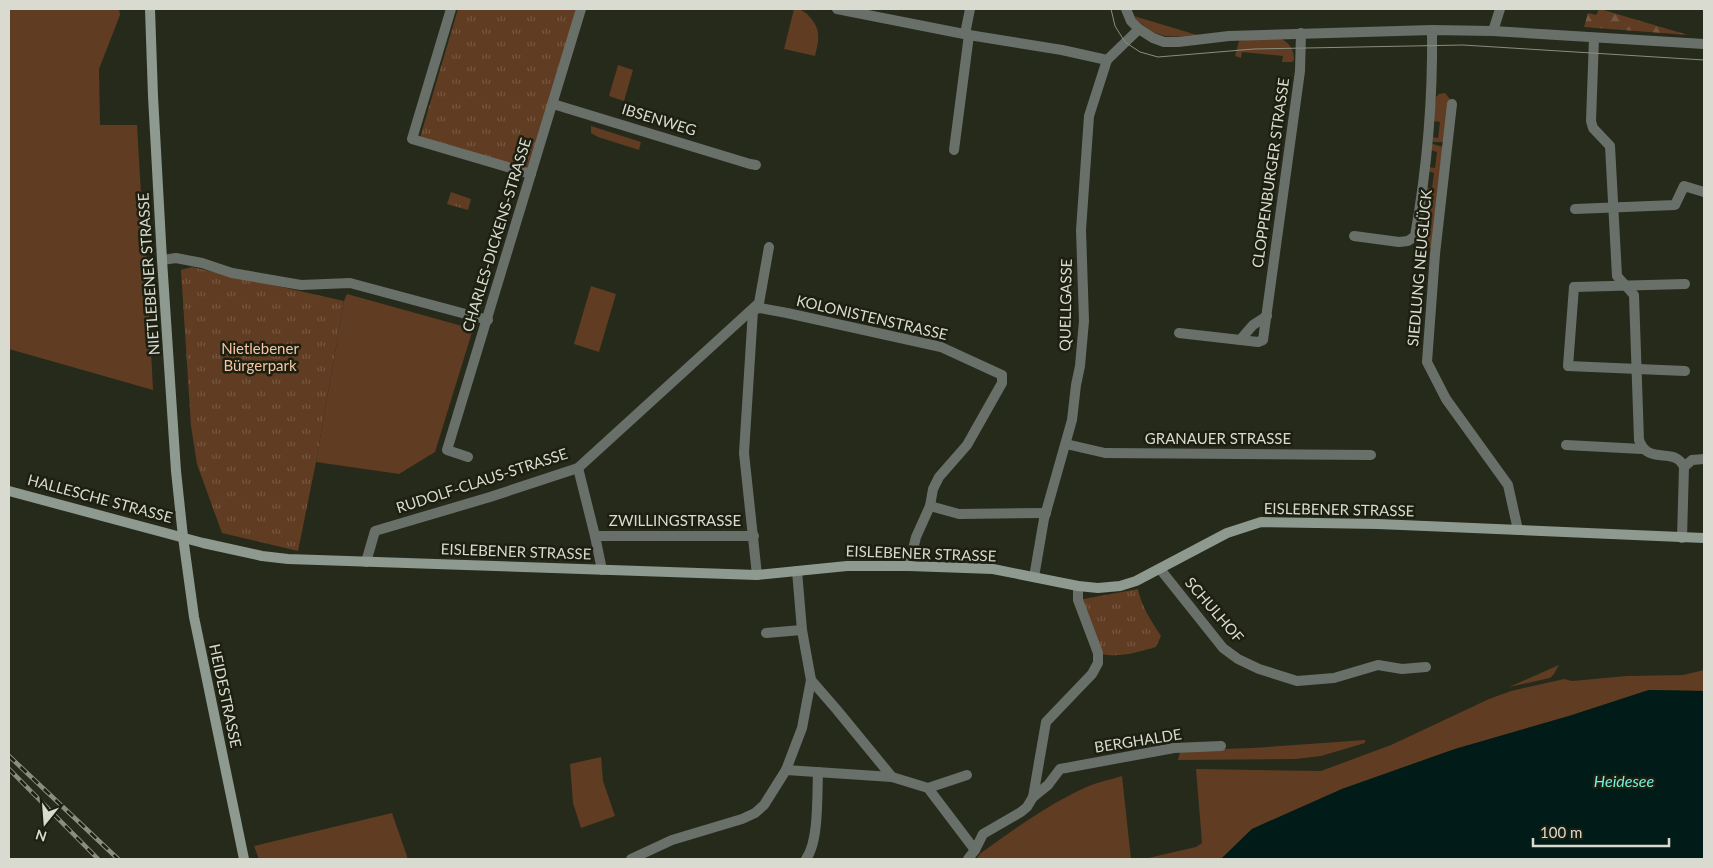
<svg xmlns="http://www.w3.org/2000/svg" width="1713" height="868" font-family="Lato,sans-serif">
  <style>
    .green { fill: #603c22 }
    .forest { fill: url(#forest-firs) }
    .park { fill: url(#park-tufts) }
    .water { fill: #011c18 }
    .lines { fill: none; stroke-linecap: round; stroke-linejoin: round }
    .street { stroke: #69706a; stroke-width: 10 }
    .secondary { stroke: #8e9990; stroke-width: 10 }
    .tram { stroke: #8a8d80; stroke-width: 1 }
    .rail-casing { stroke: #8a8d80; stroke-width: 4.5 }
    .rail { stroke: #1d2011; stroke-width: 2.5; stroke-dasharray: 8; stroke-linecap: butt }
    .labels { text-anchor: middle; stroke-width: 5; stroke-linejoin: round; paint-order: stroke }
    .street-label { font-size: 15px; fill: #d9dbd1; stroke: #1d2011 }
    .park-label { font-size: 15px; fill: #f4c4a4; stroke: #1d2011 }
    .water-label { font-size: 16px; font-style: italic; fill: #74f2df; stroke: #1d2011 }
  </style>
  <defs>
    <pattern id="forest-firs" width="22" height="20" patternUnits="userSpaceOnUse" patternTransform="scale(1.25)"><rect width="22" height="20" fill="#603c22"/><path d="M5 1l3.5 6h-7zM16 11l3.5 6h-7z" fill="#765841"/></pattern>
    <pattern id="park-tufts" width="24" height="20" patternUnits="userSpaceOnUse" patternTransform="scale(1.25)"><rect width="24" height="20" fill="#603c22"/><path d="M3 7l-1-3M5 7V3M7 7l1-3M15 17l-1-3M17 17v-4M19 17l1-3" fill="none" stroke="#765841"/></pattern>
  </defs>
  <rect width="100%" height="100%" fill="#262a1a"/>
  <g class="green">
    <polygon points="9,9 119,9 120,15 99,69 100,125 137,125 144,245 145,251 146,251 153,390 9,349"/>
    <path d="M794,9C800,9 804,11 808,15C822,30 819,39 815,56L784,49Z"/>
    <path d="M1134,16L1197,35C1168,38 1154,39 1134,16Z"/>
    <path d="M1279,38C1289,42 1294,49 1294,60L1292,62H1282L1283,56L1242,52L1241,58L1235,56L1239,41L1247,39Z"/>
    <polygon points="618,65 633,70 624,101 609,96"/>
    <polygon points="1445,93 1450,99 1444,142 1433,142 1432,137 1438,138 1440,122 1433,121 1436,97 1439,94"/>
    <polygon points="591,126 641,142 639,150 598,137 591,133"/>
    <polygon points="1433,144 1443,147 1432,250 1418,235 1420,228 1427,229 1429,213 1423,212 1423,208 1430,208 1432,192 1425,191 1426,188 1432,188 1434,173 1428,171 1428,167 1435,168 1437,152 1430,150 1431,145"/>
    <polygon points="591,286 616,294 599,352 574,344"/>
    <polygon points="347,294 473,329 435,452 399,474 316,462 344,301"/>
    <polygon points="1559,665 1554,674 1550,678 1509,687"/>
    <polygon points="1704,670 1704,691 1649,690 1569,716 1455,749 1342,789 1252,829 1221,859 1144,859 1196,847 1202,843 1196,769 1321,771 1391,745 1489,699 1511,691 1564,679 1572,681 1627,676 1683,675"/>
    <polygon points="1365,740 1365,743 1321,756 1296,759 1178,760 1180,752 1189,750 1253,748"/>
    <polygon points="601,757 603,781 615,816 581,828 573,803 570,764"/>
    <path d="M1122,776L1131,859H976L981,853C1013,830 1046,806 1082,789C1094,783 1109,780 1122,776Z"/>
    <polygon points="392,813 408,859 259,859 254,846"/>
  </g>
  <polygon class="forest" points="1599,9 1600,9 1688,35 1584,27 1588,13 1596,15"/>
  <g class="park">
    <polygon points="458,9 581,9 531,174 419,141"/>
    <polygon points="451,192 471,199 468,210 447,204"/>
    <polygon points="192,267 344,301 316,462 298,551 222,533 197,464 191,426 181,270"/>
    <path d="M1138,589C1141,606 1152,622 1161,636L1156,647C1138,652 1117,659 1098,653L1078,600Z"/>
  </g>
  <polygon class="water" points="1649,690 1704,691 1704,859 1221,859 1252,829 1342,789 1455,749 1569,716"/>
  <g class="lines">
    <g class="street">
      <polyline points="451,9 412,139 531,174"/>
      <polyline points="837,9 969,35 1062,50 1107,60"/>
      <polyline points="1126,9 1131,21 1139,29 1153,38 1164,42 1178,42 1229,36 1432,30 1493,31 1704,44"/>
      <polyline points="1493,31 1500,9"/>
      <polyline points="965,34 970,9"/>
      <path d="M1594,38L1591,121L1593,128L1610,146L1617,276L1634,295L1639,440C1649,467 1674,445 1684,467L1682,538"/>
      <polyline points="553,104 750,164 756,165"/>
      <polyline points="1452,104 1435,254 1427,362 1446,399 1508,485 1518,530"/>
      <polyline points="954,150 969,35"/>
      <polyline points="1575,209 1675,205 1684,186 1704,192"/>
      <path d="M1354,236L1399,242L1408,241L1415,236C1427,168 1433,99 1432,30"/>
      <polyline points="162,260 176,258 202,263 232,273 301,285 350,283 488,320"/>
      <polyline points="753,310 760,308 787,313 941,347 1002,375 1002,383 967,445 939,477 933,489 930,506 916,537 909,566"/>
      <polyline points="753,310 744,453 757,575"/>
      <polyline points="1179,333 1258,342 1263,340 1300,71 1301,33"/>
      <polyline points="1240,340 1253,325 1267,316"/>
      <polyline points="1685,371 1568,366 1574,287 1685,284"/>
      <polyline points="1066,444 1105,453 1371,455"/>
      <polyline points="1566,445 1642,449"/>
      <polyline points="468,457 447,450 581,9"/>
      <polyline points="1684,467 1692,460 1704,459"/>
      <polyline points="578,468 595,536 602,570"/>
      <polyline points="930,506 959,514 1046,513"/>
      <polyline points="595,536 754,536"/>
      <polyline points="366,562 375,531 490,497 578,468 759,303 769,247"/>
      <polyline points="1160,569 1223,648 1238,659 1259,669 1297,681 1334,678 1378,665 1402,669 1426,667"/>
      <polyline points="1034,577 1044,519 1072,420 1076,385 1080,366 1084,321 1081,230 1089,116 1107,60 1139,29"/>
      <polyline points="766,633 802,630"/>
      <polyline points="811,680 837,710 892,777"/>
      <polyline points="786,770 892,777 928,788 975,850"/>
      <polyline points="928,788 967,775"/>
      <polyline points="1033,797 1048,785 1060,769 1174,748 1221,746"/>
      <polyline points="631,859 672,840 742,819 755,813 764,805 786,770 802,728 811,680 802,630 797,571"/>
      <path d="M806,859C819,842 817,795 818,772"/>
      <polyline points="968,859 975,850 983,834 1021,812 1027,807 1033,797 1046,722 1092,674 1098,663 1098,653 1078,600 1078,586"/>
    </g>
    <g class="secondary">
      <polyline points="150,9 153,96 162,260 176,471 183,537 194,617 244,859"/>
      <polyline points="9,491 203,543 262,556 288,559 757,575 847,566 909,566 993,569 1078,586 1098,588 1120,586 1136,581 1227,533 1261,522 1378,524 1704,538"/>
    </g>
    <polyline class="tram" points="1111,9 1115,26 1125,42 1140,52 1158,57 1254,49 1463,45 1704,60"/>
    <defs>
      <g id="rail">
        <polyline points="9,756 118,859"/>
        <polyline points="9,769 98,859"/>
      </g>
    </defs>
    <use href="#rail" class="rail-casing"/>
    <use href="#rail" class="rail"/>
  </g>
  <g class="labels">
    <g class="street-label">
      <text transform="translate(659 120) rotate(17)" y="5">IBSENWEG</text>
      <text transform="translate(1271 173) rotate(-82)" y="5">CLOPPENBURGER STRASSE</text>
      <text transform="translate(497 235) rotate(-73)" y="5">CHARLES-DICKENS-STRASSE</text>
      <text transform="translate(1420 268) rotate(-85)" y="5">SIEDLUNG NEUGLÜCK</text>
      <text transform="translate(149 274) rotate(-94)" y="5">NIETLEBENER STRASSE</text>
      <text transform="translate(1066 305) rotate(-89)" y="5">QUELLGASSE</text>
      <text transform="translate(872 318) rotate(13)" y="5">KOLONISTENSTRASSE</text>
      <text x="1218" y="444">GRANAUER STRASSE</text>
      <text transform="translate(482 481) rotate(-18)" y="5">RUDOLF-CLAUS-STRASSE</text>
      <text transform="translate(100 499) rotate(15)" y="5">HALLESCHE STRASSE</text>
      <text transform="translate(1339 510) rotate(1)" y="5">EISLEBENER STRASSE</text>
      <text x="675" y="526">ZWILLINGSTRASSE</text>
      <text transform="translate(516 552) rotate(2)" y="5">EISLEBENER STRASSE</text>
      <text transform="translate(921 554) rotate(2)" y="5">EISLEBENER STRASSE</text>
      <text transform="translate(1214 610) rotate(49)" y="5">SCHULHOF</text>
      <text transform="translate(225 696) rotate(78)" y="5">HEIDESTRASSE</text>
      <text transform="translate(1138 741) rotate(-9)" y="5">BERGHALDE</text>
    </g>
    <g class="park-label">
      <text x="260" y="354">Nietlebener<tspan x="260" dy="17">Bürgerpark</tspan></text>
    </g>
    <g class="water-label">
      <text x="1624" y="787">Heidesee</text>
    </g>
  </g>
  <rect width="1713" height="868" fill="none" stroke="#d9dbd1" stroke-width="20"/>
  <g transform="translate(45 823) rotate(197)" stroke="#1d2011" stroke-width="4" paint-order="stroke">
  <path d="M0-4L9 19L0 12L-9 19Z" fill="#d9dbd1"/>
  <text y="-8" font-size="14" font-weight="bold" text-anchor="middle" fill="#d9dbd1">N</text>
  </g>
  <path d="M1533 838v8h136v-8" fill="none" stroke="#d9dbd1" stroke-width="2.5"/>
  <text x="1540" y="838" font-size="15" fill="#d9dbd1" stroke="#1d2011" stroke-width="4" paint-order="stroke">100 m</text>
</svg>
